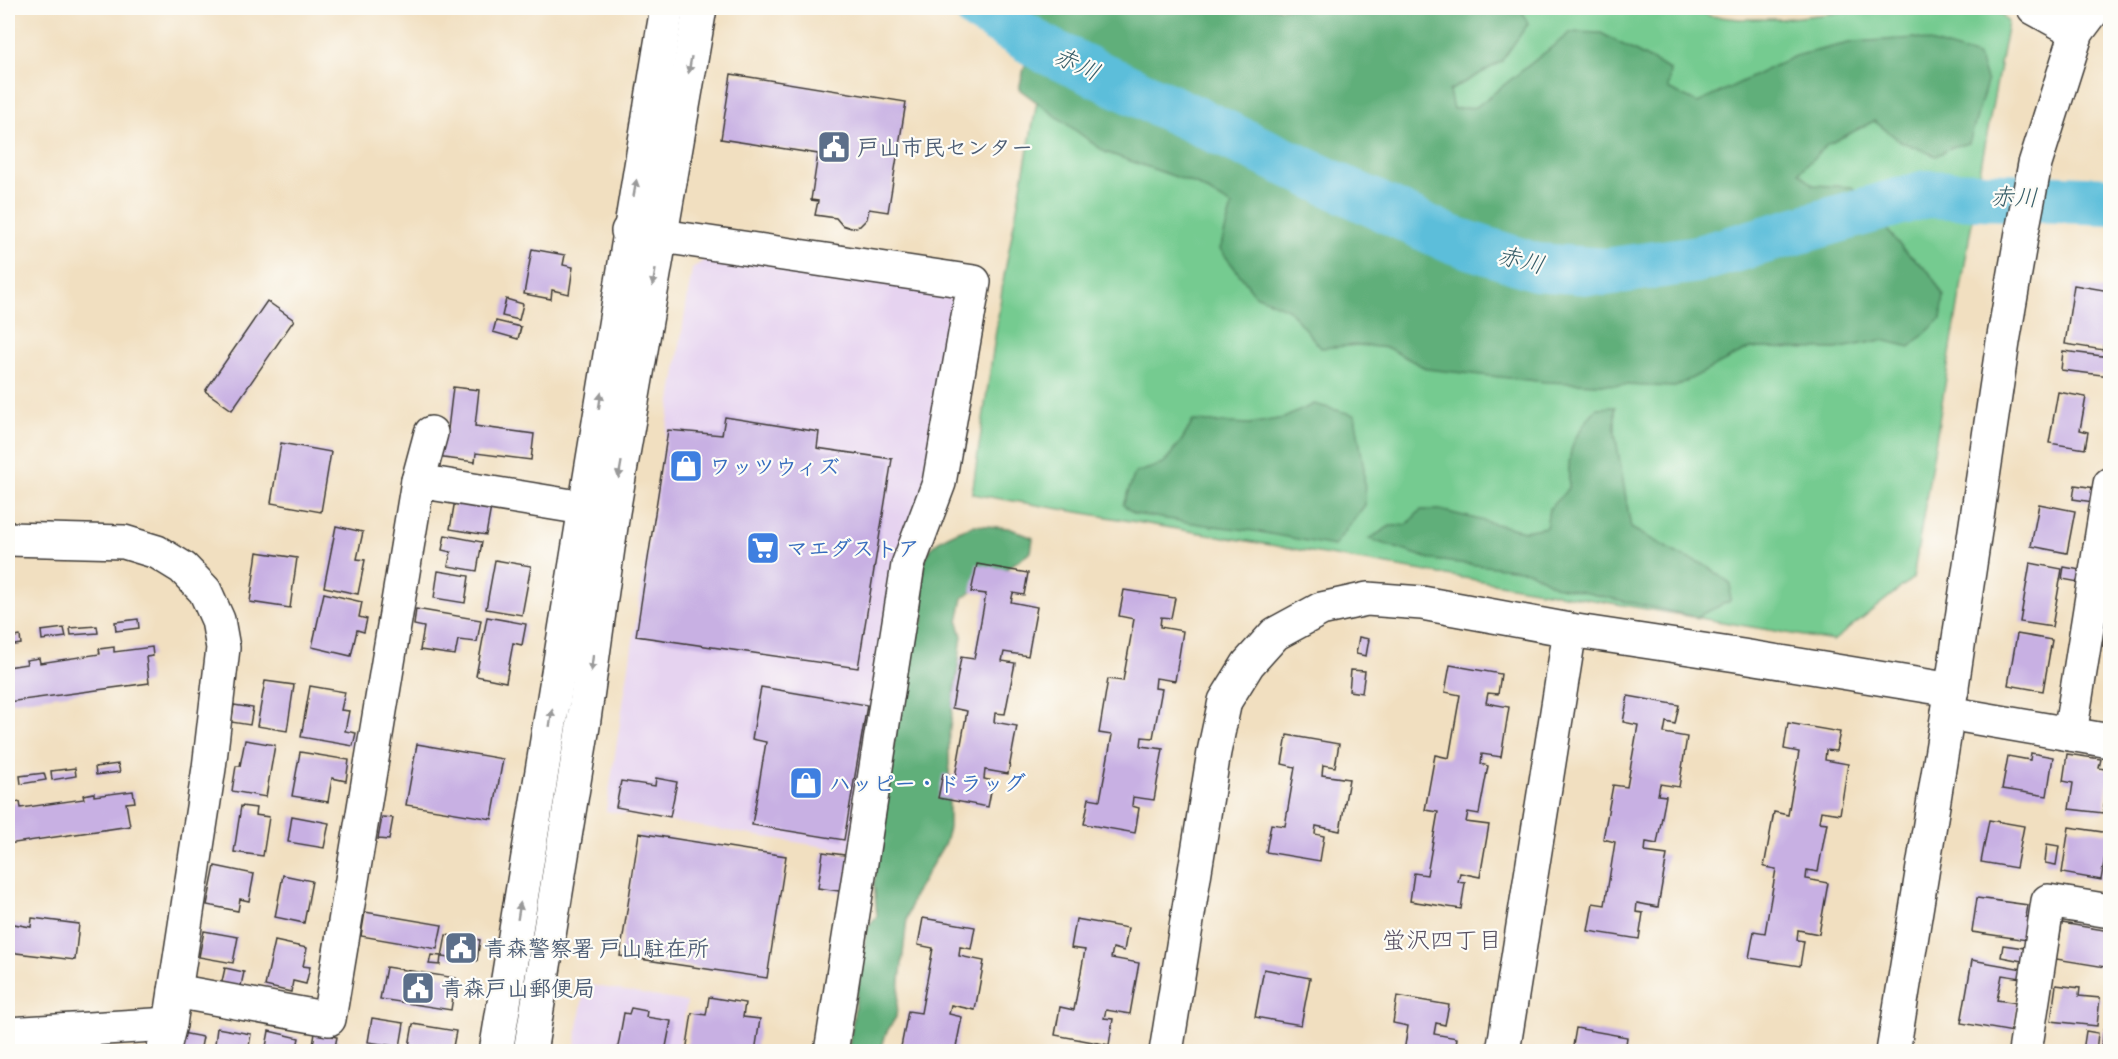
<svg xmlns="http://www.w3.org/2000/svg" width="2118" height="1059" font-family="'Patrick Hand','Klee One',sans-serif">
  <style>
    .built { fill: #e6d3f0 }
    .green { fill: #75cb90; stroke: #487456; stroke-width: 1.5 }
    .forest { fill: #60af7a; stroke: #3e664b; stroke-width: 1.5 }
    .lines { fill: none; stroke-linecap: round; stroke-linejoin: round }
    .river { stroke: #5cbeda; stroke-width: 48 }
    .building { fill: #c8b0e3 }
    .minor-casing { stroke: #3c3935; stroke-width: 36 }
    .minor { stroke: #fff; stroke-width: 33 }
    .oneway { fill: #999 }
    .labels { text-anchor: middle; stroke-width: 4.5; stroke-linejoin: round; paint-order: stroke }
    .service-label { font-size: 22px; font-weight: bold; fill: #4e5e75; stroke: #fdfcf7; text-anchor: start }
    .shop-label { font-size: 22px; font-weight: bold; fill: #366cbe; stroke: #fdfcf7; text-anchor: start }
    .water-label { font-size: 24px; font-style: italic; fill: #365d68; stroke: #fdfcf7 }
    .neighbourhood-label { font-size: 24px; fill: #585062; stroke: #fdfcf7 }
  </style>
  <rect width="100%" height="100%" fill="#fdfcf7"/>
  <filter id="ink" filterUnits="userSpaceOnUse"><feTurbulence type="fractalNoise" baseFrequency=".0167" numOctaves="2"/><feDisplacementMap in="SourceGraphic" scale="12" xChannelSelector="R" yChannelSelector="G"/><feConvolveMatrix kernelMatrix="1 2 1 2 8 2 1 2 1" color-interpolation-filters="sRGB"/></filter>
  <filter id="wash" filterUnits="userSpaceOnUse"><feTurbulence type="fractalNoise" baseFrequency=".008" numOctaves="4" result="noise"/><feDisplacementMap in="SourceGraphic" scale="24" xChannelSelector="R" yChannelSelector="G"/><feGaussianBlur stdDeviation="1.35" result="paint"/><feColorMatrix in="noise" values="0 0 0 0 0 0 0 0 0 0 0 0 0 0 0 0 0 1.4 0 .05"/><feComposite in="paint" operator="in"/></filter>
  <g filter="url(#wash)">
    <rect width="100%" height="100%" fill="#f1dfc0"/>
    <g class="built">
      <polygon points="712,254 937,291 948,295 959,311 856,852 606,811 692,269"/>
      <polygon points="585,984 687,1002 678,1051 574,1052"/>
    </g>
    <polygon class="green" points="1053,8 1690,8 1710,16 1740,19 1780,19 1883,8 1990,8 1997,10 2008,22 1982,161 1913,578 1833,641 972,494 1004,276 1045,60"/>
    <g class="forest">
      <polygon points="1034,8 1521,8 1528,24 1501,62 1449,91 1453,109 1476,107 1571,32 1601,33 1670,70 1668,89 1698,103 1795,56 1853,42 1916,38 1978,56 1987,82 1969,143 1955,146 1936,156 1900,141 1874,121 1827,145 1799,172 1813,185 1852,187 1903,249 1929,272 1944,296 1941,319 1910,347 1882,340 1836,349 1750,348 1675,387 1546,382 1427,369 1388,348 1358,345 1321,348 1288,309 1255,295 1220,249 1232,206 1196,184 1105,152 1019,89 1026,61"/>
      <polygon points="1314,404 1355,415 1364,469 1365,505 1334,546 1254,531 1206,525 1135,514 1123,505 1135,473 1163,464 1182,440 1193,421 1249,424 1284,418"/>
      <path d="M1615,407V433L1631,528L1682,556L1706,565L1731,584L1730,601L1696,617L1555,586L1529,571L1433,560L1369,539L1390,526L1406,525L1421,510H1440L1524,531L1546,527L1549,509L1569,488C1567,449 1572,437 1597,408Z"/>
      <path d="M975,525L1009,528L1033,538L1031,552L963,598L958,622L962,636L949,736V828L945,843L913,897L907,919L896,1017L886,1033L881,1051L848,1052L867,927L877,916L874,884L909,633L923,622C923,603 918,562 932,547C941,537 963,529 975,525Z"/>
    </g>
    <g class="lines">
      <polyline class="river" points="978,8 1048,51 1448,238 1536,267 1605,272 1698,259 1926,194 2110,201"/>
    </g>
    <g id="blocks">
      <g class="building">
        <polygon points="731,74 906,102 888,212 869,209 867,219 860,226 851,228 842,225 836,218 815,215 818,201 811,200 818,154 721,139"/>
        <polygon points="532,249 565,255 563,265 573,267 569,294 552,290 551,299 524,294"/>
        <polygon points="2074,285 2110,291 2103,350 2065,344"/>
        <polygon points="506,299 523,304 519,320 502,316"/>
        <polygon points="267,301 294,320 232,410 205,391"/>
        <polygon points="496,321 521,327 518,339 493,332"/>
        <polygon points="2063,351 2110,357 2110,376 2061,370"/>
        <polygon points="453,387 479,390 475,426 534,434 531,460 476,453 475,462 436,457 439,428 448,429"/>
        <polygon points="2058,392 2086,397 2080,430 2088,432 2085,449 2049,443"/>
        <polygon points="725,417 819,432 817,448 892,459 858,668 636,636 668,430 722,435"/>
        <polygon points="281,443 331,452 321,512 271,503"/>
        <polygon points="2075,485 2095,488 2093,502 2073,499"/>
        <polygon points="455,500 491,507 486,535 450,529"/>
        <polygon points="2039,504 2075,511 2067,553 2031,546"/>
        <polygon points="336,526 363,532 357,559 365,560 358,594 324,587"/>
        <polygon points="445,535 482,542 477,571 448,566 451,552 442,550"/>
        <polygon points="257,552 297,558 290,608 250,602"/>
        <polygon points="495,560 531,566 522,615 486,609"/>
        <polygon points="2030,563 2062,569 2052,627 2020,622"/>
        <polygon points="977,564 1028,573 1024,595 1013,593 1011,602 1037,607 1028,656 1004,652 1002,661 1015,663 1005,714 995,713 994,722 1017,726 1008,774 985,770 984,779 993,781 988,807 938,798 943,774 955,777 967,711 952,708 961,657 974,659 986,594 971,592"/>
        <polygon points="2064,567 2086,571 2084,583 2062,579"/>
        <polygon points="438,571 469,576 465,603 434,598"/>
        <polygon points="1124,590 1175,598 1171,618 1161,617 1160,627 1183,631 1175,681 1156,678 1155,688 1162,689 1153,738 1142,737 1141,746 1163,749 1154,800 1133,797 1132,806 1139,808 1135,833 1084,824 1089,798 1100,800 1112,735 1099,733 1108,679 1123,681 1134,619 1119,616"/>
        <polygon points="324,593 362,602 359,617 367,619 364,632 357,630 351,656 312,647"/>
        <polygon points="416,609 481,620 477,642 458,640 455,655 420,650 424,627 414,625"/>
        <polygon points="487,617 526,624 522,645 513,643 506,682 476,676"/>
        <polygon points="138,619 139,628 116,631 115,622"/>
        <polygon points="97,626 98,633 71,635 70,628"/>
        <polygon points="2107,626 2110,627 2110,647 2103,646"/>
        <polygon points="64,628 66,637 42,640 41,631"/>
        <polygon points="2017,634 2052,640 2043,691 2008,685"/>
        <polygon points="20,636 21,644 8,646 8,638"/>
        <polygon points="1359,637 1369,639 1366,656 1356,654"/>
        <polygon points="114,647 114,652 152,647 153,656 146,657 149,683 8,702 8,667 27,664 26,660 39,658 40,663 100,654 99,649"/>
        <polygon points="1450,665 1501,674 1498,694 1488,693 1486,703 1509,707 1501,757 1482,754 1481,764 1488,766 1479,814 1468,812 1466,822 1489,825 1480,877 1460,873 1458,882 1465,883 1461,909 1410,901 1414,873 1427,875 1438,812 1425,810 1435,755 1449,758 1460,695 1445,692"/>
        <polygon points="1351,670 1365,671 1362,693 1349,691"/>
        <polygon points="265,681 294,685 287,731 257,726"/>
        <polygon points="310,686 345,692 341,710 349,711 345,731 356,733 353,746 301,737"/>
        <polygon points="761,687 867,705 844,840 752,825 766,742 752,739"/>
        <polygon points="1628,696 1679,705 1675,724 1666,722 1664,733 1687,737 1679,787 1660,784 1658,795 1666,796 1657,844 1646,842 1645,852 1667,855 1658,907 1637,903 1636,912 1643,913 1639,939 1588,931 1593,903 1605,905 1615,842 1603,839 1613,785 1627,787 1638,725 1623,722"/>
        <polygon points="234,705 253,708 250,725 231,722"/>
        <polygon points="1788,723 1840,732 1836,751 1826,750 1825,760 1848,764 1840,814 1821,811 1819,822 1827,823 1818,872 1807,870 1806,879 1828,883 1819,934 1798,930 1797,940 1804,941 1800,966 1749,958 1754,931 1765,933 1776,869 1764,867 1774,812 1788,815 1799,752 1784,749"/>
        <polygon points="1287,735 1339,744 1335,767 1323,765 1322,775 1349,779 1340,831 1316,826 1315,834 1324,836 1320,861 1266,852 1271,824 1285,826 1295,767 1282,764"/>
        <polygon points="245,740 275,745 266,797 232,791 236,766 240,766"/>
        <polygon points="417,744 503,759 492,819 406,805"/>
        <polygon points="300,752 349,760 346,781 332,778 328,802 292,796"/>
        <polygon points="2031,753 2053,757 2047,796 2002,789 2008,756 2030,760"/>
        <polygon points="2067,754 2101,759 2099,768 2110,770 2103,813 2069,809 2073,783 2063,781"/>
        <polygon points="118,764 120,772 96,775 95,767"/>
        <polygon points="75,768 76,776 52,780 51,771"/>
        <polygon points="44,773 46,780 21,784 20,776"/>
        <polygon points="656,778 677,782 670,817 616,807 621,781 655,786"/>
        <polygon points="133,791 135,802 126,803 130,826 8,844 8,803 20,802 21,808 84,799 83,795 94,793 94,796"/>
        <polygon points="241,806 256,808 255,815 269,817 263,856 234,852"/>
        <polygon points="292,816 329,823 324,848 288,842"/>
        <polygon points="382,817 393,818 389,840 378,839"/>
        <polygon points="1989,820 2024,826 2016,868 1981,862"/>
        <polygon points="2069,827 2109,833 2101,880 2062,873"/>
        <polygon points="639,833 786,856 767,978 620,956"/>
        <polygon points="2047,844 2059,846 2056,865 2045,863"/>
        <polygon points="823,852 851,856 846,892 818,888"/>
        <polygon points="215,866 254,874 249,901 240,899 238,911 207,905"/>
        <polygon points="283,875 312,881 304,923 275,917"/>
        <polygon points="1977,898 2028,905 2026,917 2030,917 2027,940 1972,932"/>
        <polygon points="365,912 442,925 437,949 361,936"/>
        <polygon points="32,918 79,924 75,960 8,952 8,923 31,927"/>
        <polygon points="923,918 975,927 971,949 960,947 959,956 984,961 975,1010 951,1005 949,1014 962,1017 955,1052 900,1052 908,1011 921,1013 933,948 918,945"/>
        <polygon points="1076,919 1128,928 1124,951 1113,948 1111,958 1139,963 1130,1014 1106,1010 1104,1018 1113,1019 1109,1045 1055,1035 1060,1007 1074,1010 1085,950 1071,948"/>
        <polygon points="2062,923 2110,931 2105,967 2056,959"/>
        <polygon points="204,931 238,937 233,963 199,957"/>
        <polygon points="446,935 480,940 477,961 442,957"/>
        <polygon points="275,941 307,948 303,966 310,967 306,984 293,981 291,992 265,986"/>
        <polygon points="2003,945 2024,948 2022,961 2001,957"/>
        <polygon points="431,955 441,956 440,965 429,964"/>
        <polygon points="1972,960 2023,969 2021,978 2002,975 1997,1000 2018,1003 2013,1032 1961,1023"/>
        <polygon points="386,967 456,978 451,1010 380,999"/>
        <polygon points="225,968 244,972 240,990 221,986"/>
        <polygon points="1264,969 1310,978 1301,1025 1255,1017"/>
        <polygon points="2056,985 2080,988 2079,996 2100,998 2097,1026 2051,1021"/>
        <polygon points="1397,996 1449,1005 1445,1025 1436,1023 1434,1034 1457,1038 1455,1052 1404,1052 1408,1026 1393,1023"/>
        <polygon points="709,997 745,1003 743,1017 760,1019 755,1052 686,1052 692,1013 706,1015"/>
        <polygon points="631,1008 647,1011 646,1017 671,1021 665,1052 617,1052 624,1013 629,1014"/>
        <polygon points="372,1018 404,1023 400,1047 368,1042"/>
        <polygon points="413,1024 456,1031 452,1052 408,1052"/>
        <polygon points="217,1028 251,1034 248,1052 214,1052"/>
        <polygon points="1576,1028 1627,1037 1625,1052 1572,1052"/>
        <polygon points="2104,1030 2110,1031 2110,1052 2101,1052"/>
        <polygon points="269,1031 299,1038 296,1052 265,1052"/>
        <polygon points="2086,1031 2098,1033 2096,1052 2083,1051"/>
        <polygon points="182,1033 203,1037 200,1052 180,1052"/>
        <polygon points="315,1033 337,1037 334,1052 312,1052"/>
      </g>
    </g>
  </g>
  <g filter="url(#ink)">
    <use href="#blocks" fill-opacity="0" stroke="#3c3935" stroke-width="1.5"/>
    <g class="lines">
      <defs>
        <g id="minor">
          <polyline points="2034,8 2077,32"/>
          <polyline points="628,231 974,282 939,483 908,565 831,1052"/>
          <polyline points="418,481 602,511"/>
          <polyline points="8,539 124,542 157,552 183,568 205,591 218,620 223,648 209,768 170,1024 163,1052"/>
          <polyline points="1948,713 2110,741"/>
          <polyline points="2070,734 2110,484"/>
          <polyline points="175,991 329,1019 418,481 431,433"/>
          <polyline points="8,1034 170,1024"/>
          <path d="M496,1052C553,703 607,355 667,8"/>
          <polyline points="530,1052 583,726 613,512 700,8"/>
          <polyline points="1166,1052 1214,752 1225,701 1248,664 1275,634 1321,609 1367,599 1422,603 1570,630 1743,656 1952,690"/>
          <polyline points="1503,1052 1570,630"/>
          <polyline points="1893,1052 1948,713 2003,342 2022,232 2035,164 2077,32 2095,8"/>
          <polyline points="2025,1052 2048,901 2110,911"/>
        </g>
      </defs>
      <use href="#minor" class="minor-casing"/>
      <use href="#minor" class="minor"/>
    </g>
    <defs><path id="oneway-solid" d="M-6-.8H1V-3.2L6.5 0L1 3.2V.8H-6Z" transform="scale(1.5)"/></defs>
    <g class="oneway">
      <use href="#oneway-solid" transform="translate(690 65) rotate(100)"/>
      <use href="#oneway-solid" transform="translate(635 188) rotate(-80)"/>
      <use href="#oneway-solid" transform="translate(654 278) rotate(100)"/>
      <use href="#oneway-solid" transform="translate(600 401) rotate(-81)"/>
      <use href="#oneway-solid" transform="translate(620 470) rotate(100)"/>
      <use href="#oneway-solid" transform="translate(592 663) rotate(98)"/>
      <use href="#oneway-solid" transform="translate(551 718) rotate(-81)"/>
      <use href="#oneway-solid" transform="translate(519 911) rotate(-81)"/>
    </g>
  </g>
  <defs>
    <symbol id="civic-square" viewBox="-11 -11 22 22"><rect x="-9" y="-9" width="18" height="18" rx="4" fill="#5c6f8a" stroke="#fdfcf7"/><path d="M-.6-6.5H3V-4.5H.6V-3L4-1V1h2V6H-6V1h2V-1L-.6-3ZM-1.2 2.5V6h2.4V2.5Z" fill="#fff"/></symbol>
    <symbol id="shop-square" viewBox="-11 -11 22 22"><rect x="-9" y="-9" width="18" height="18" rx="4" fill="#3f7fe0" stroke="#fdfcf7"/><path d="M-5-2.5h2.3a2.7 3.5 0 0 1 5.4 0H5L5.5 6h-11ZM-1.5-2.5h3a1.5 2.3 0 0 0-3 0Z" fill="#fff"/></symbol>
    <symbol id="supermarket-square" viewBox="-11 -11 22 22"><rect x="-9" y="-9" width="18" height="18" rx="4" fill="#3f7fe0" stroke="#fdfcf7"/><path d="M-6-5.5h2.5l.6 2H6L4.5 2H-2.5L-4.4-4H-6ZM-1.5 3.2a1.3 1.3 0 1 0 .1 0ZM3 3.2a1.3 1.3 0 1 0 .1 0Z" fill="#fff"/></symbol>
  </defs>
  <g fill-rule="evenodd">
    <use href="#civic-square" x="815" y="128" width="38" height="38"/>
    <use href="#shop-square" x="667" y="447" width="38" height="38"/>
    <use href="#supermarket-square" x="744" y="529" width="38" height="38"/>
    <use href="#shop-square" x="787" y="764" width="38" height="38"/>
    <use href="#civic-square" x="442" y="929" width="38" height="38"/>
    <use href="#civic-square" x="399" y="969" width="38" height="38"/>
  </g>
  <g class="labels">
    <g class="service-label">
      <text x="857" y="155">戸山市民センター</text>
      <text x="484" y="956">青森警察署 戸山駐在所</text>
      <text x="441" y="996">青森戸山郵便局</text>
    </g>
    <g class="shop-label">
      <text x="709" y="474">ワッツウィズ</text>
      <text x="786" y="556">マエダストア</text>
      <text x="829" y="791">ハッピー・ドラッグ</text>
    </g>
    <g class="water-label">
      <text transform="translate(1077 64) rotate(25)" y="8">赤川</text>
      <text transform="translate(2014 197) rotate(2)" y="8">赤川</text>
      <text transform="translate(1521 260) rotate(14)" y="8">赤川</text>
    </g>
    <g class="neighbourhood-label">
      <text x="1442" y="948">蛍沢四丁目</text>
    </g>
  </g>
  <rect width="2118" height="1059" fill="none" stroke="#fdfcf7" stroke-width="30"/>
</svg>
